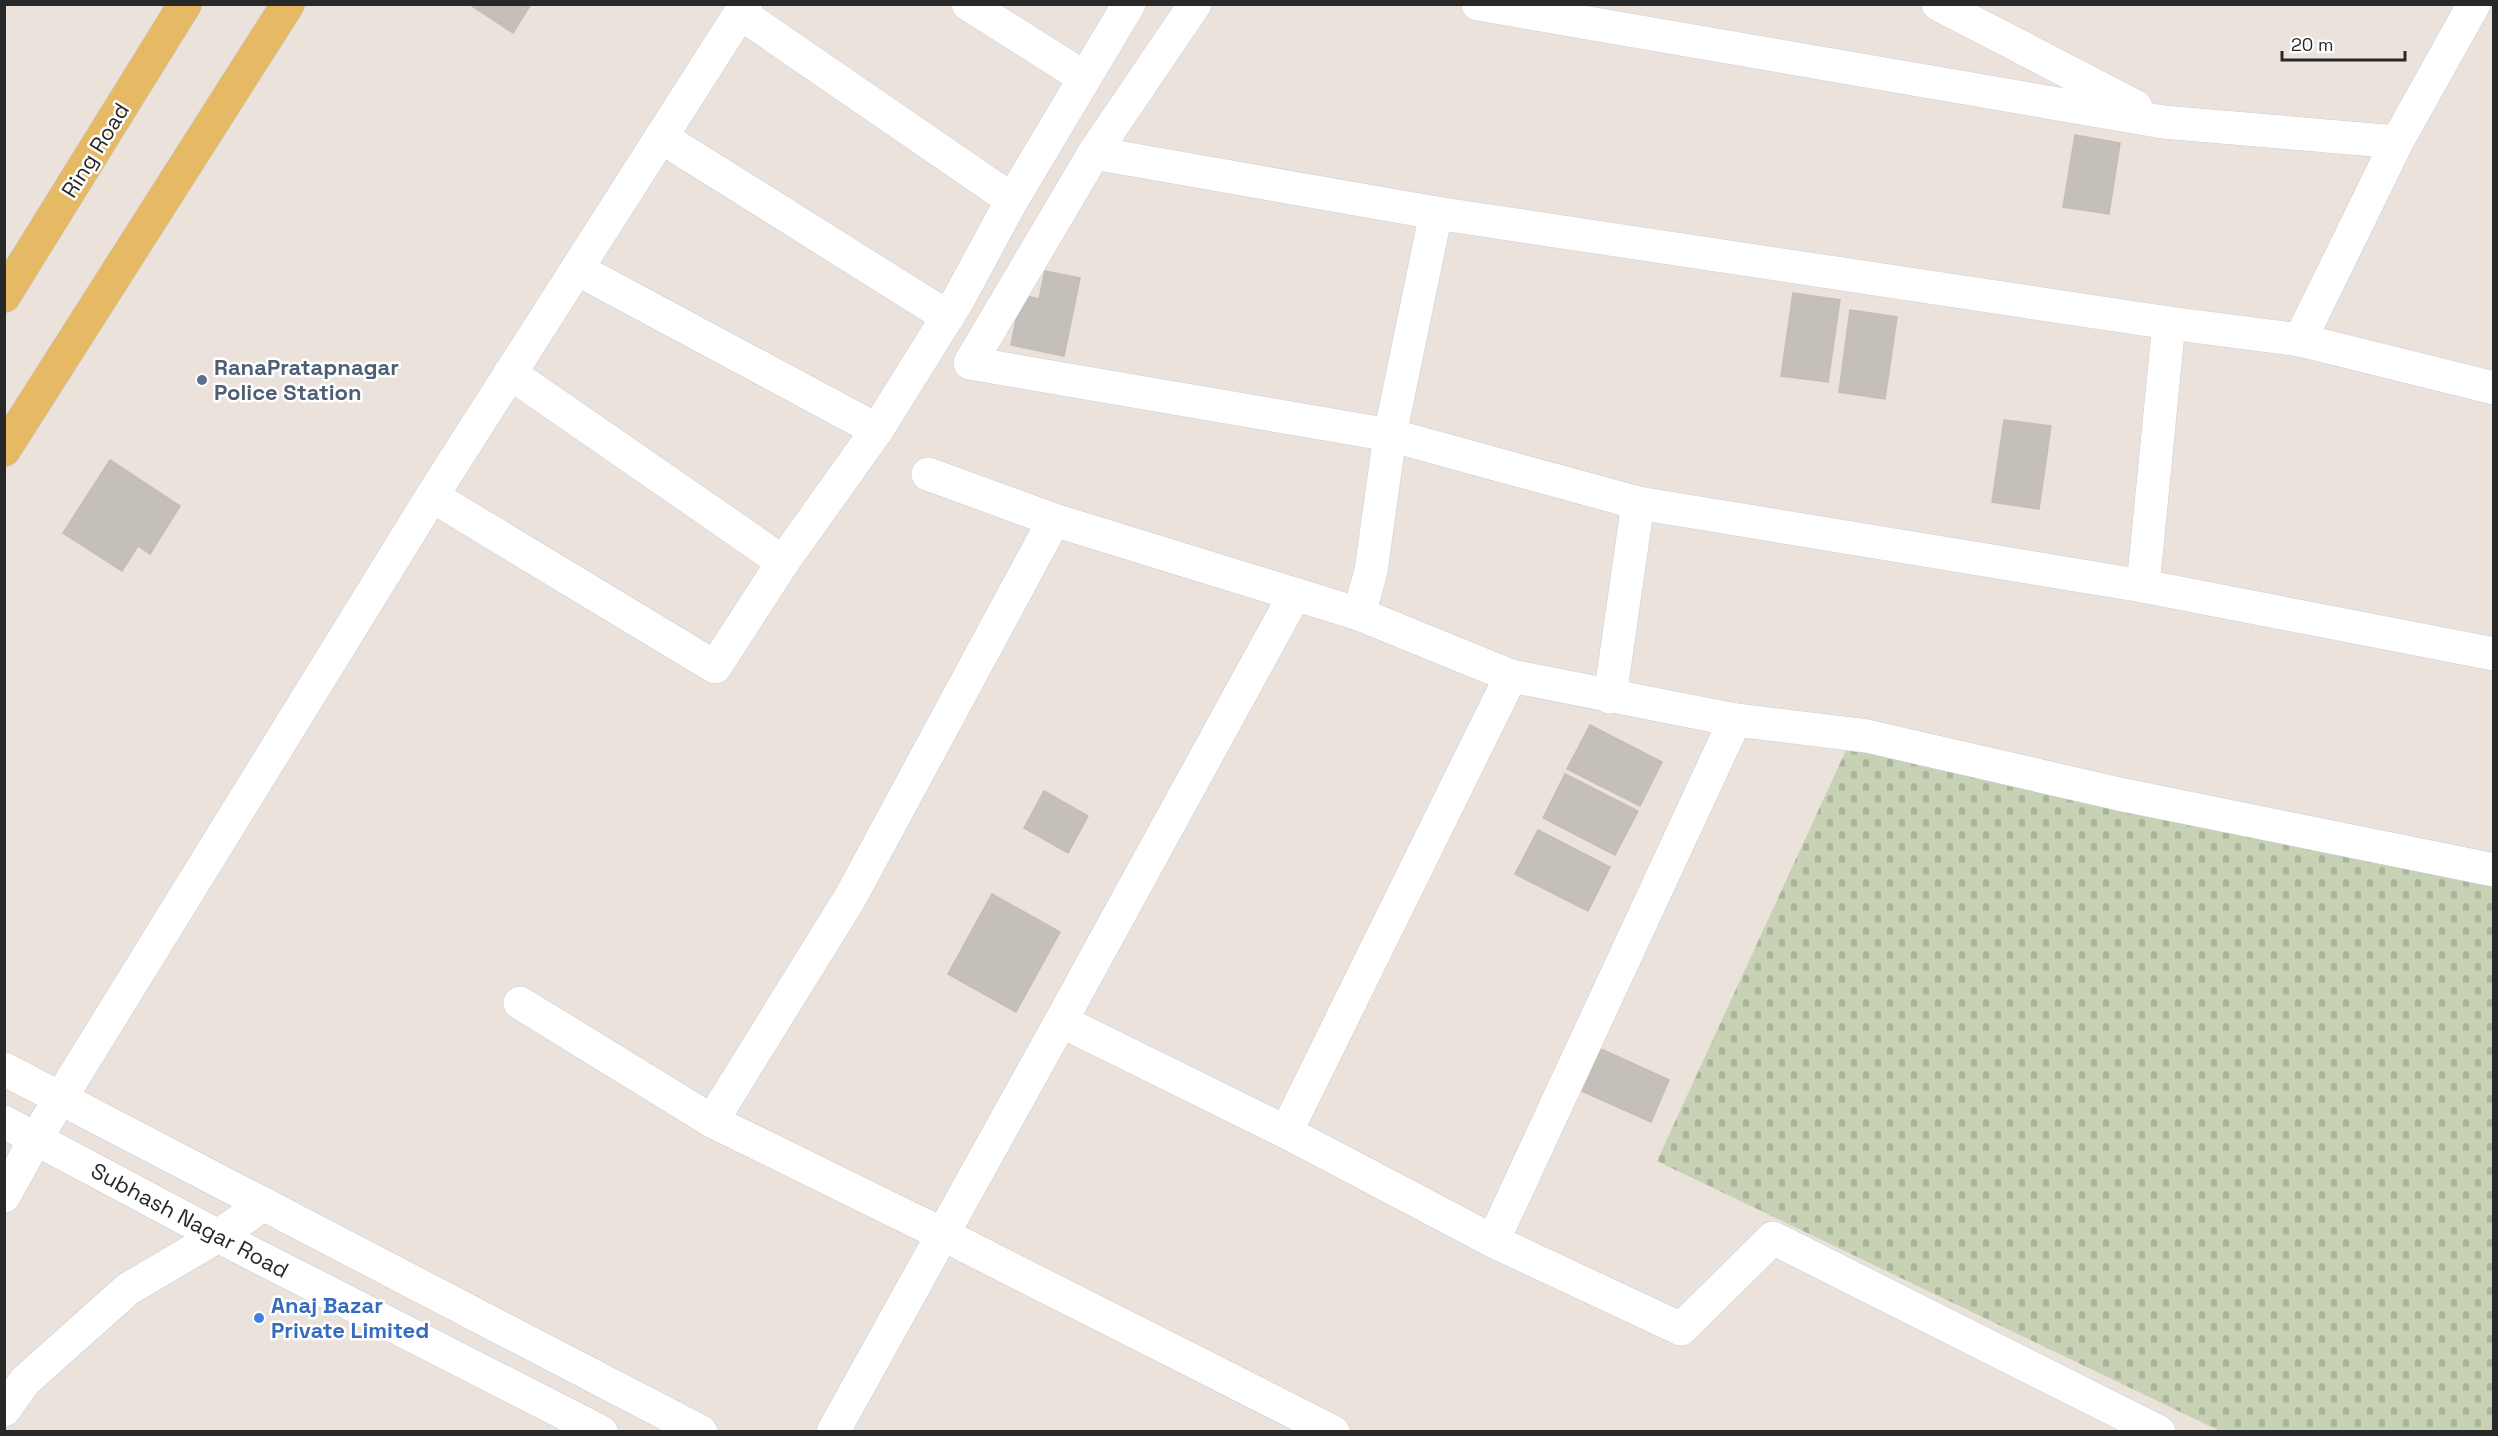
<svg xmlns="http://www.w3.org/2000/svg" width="2498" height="1436" font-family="'Space Grotesk',sans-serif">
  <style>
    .cemetery { fill: url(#cemetery-stones) }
    .building { fill: #c5bfba; stroke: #c5bdb5; stroke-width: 1.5 }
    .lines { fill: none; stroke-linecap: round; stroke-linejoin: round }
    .minor-casing { stroke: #c9ced9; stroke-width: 34 }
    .tertiary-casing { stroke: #c9ced9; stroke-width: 34 }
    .primary-casing { stroke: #c3c3c3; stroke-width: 34 }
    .minor { stroke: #fff; stroke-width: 33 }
    .tertiary { stroke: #fff; stroke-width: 33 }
    .primary { stroke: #e6ba64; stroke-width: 33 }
    .service-dot { fill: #5c6f8a; stroke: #fff; stroke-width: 2 }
    .shop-dot { fill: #3f7fe0; stroke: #fff; stroke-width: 2 }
    .labels { text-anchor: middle; stroke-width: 5; stroke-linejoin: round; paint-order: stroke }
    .street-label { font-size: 22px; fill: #282828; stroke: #fff }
    .service-label { font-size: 22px; font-weight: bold; fill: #4e5e75; stroke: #fff; text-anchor: start }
    .shop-label { font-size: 22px; font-weight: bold; fill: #366cbe; stroke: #fff; text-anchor: start }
  </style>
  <defs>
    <pattern id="cemetery-stones" width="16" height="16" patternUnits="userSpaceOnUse" patternTransform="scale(1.5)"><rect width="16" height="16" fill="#c6d2b3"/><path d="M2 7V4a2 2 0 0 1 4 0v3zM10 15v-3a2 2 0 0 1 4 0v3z" fill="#aab49a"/></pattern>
  </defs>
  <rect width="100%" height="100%" fill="#eae2db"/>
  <polygon class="cemetery" points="1854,733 2493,869 2493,1431 2220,1431 1657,1161"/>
  <g class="building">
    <polygon points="469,4 531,4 513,33"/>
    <polygon points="2075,135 2120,143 2109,214 2063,207"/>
    <polygon points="1045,271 1080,278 1064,356 1011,345 1021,295 1039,299"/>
    <polygon points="1793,293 1840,300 1828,382 1781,376"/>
    <polygon points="1850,310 1897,317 1885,399 1839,392"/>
    <polygon points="2004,420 2051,426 2039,509 1992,502"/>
    <polygon points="110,460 180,506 150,554 138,546 122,571 63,533"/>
    <polygon points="1590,725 1662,762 1640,806 1567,769"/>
    <polygon points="1565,774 1638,811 1615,855 1543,818"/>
    <polygon points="1044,791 1088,816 1068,853 1024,828"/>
    <polygon points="1538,830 1610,867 1588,911 1515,874"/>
    <polygon points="992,894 1060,932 1016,1012 948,974"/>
    <polygon points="1601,1049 1669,1080 1651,1122 1582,1091"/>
  </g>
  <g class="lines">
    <defs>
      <g id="minor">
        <polyline points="968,4 1085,78"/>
        <polyline points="1195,4 1094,153 970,363 1390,435 1638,503 2143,586 2494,654"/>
        <polyline points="1478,4 2163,122 2397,142"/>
        <polyline points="1938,4 2136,107"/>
        <polyline points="740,13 1012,200"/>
        <polyline points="661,137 948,317"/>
        <polyline points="1094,153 1436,213"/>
        <polyline points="577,269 877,430"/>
        <polyline points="2300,340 2397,142 2474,4"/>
        <polyline points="510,373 783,562"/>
        <polyline points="928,474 1054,520"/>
        <polyline points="432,496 715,667 783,562 877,430 958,300 1012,200 1129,4"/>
        <polyline points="2143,586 2169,323 2300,340 2494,388"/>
        <polyline points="1295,594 1061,1021 1286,1132 1493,1241"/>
        <polyline points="1359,614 1371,571 1390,435 1436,213 2169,323"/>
        <polyline points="1610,697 1638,503"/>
        <polyline points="1735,720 1493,1241 1681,1329 1773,1238 2159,1432"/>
        <polyline points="520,1003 712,1121"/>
        <polyline points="1286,1132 1511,676"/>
        <polyline points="4,1196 36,1138 432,496 746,4"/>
        <polyline points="4,1410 25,1381 128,1289 218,1236 264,1204"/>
        <polyline points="833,1432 1061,1021"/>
        <polyline points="1333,1432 944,1235 712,1121 850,898 1054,520 1359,614 1511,676 1735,720 1867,736 2119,794 2494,870"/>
      </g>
      <g id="tertiary">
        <polyline points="4,1069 701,1432"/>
        <polyline points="4,1122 218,1236 601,1432"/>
      </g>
      <g id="primary">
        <polyline points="4,296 185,4"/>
        <polyline points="4,450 288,4"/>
      </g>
    </defs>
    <use href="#minor" class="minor-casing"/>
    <use href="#tertiary" class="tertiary-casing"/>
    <use href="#primary" class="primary-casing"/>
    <use href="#minor" class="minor"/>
    <use href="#tertiary" class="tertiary"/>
    <use href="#primary" class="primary"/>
  </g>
  <circle class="service-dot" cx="202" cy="380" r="6"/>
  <circle class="shop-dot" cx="259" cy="1318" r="6"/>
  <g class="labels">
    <g class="street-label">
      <text transform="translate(95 150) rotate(-58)" y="8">Ring Road</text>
      <text transform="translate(190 1220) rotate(28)" y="8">Subhash Nagar Road</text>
    </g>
    <g class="service-label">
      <text x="214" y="375">RanaPratapnagar<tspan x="214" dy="25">Police Station</tspan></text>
    </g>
    <g class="shop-label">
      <text x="271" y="1313">Anaj Bazar<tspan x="271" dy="25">Private Limited</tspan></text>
    </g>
  </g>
  <rect width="2498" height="1436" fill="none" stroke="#282828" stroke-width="12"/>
  <path d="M2282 51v9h123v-9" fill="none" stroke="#282828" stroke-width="3"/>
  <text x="2291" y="51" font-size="18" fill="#282828" stroke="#ffffff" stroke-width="4.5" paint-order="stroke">20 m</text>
</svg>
